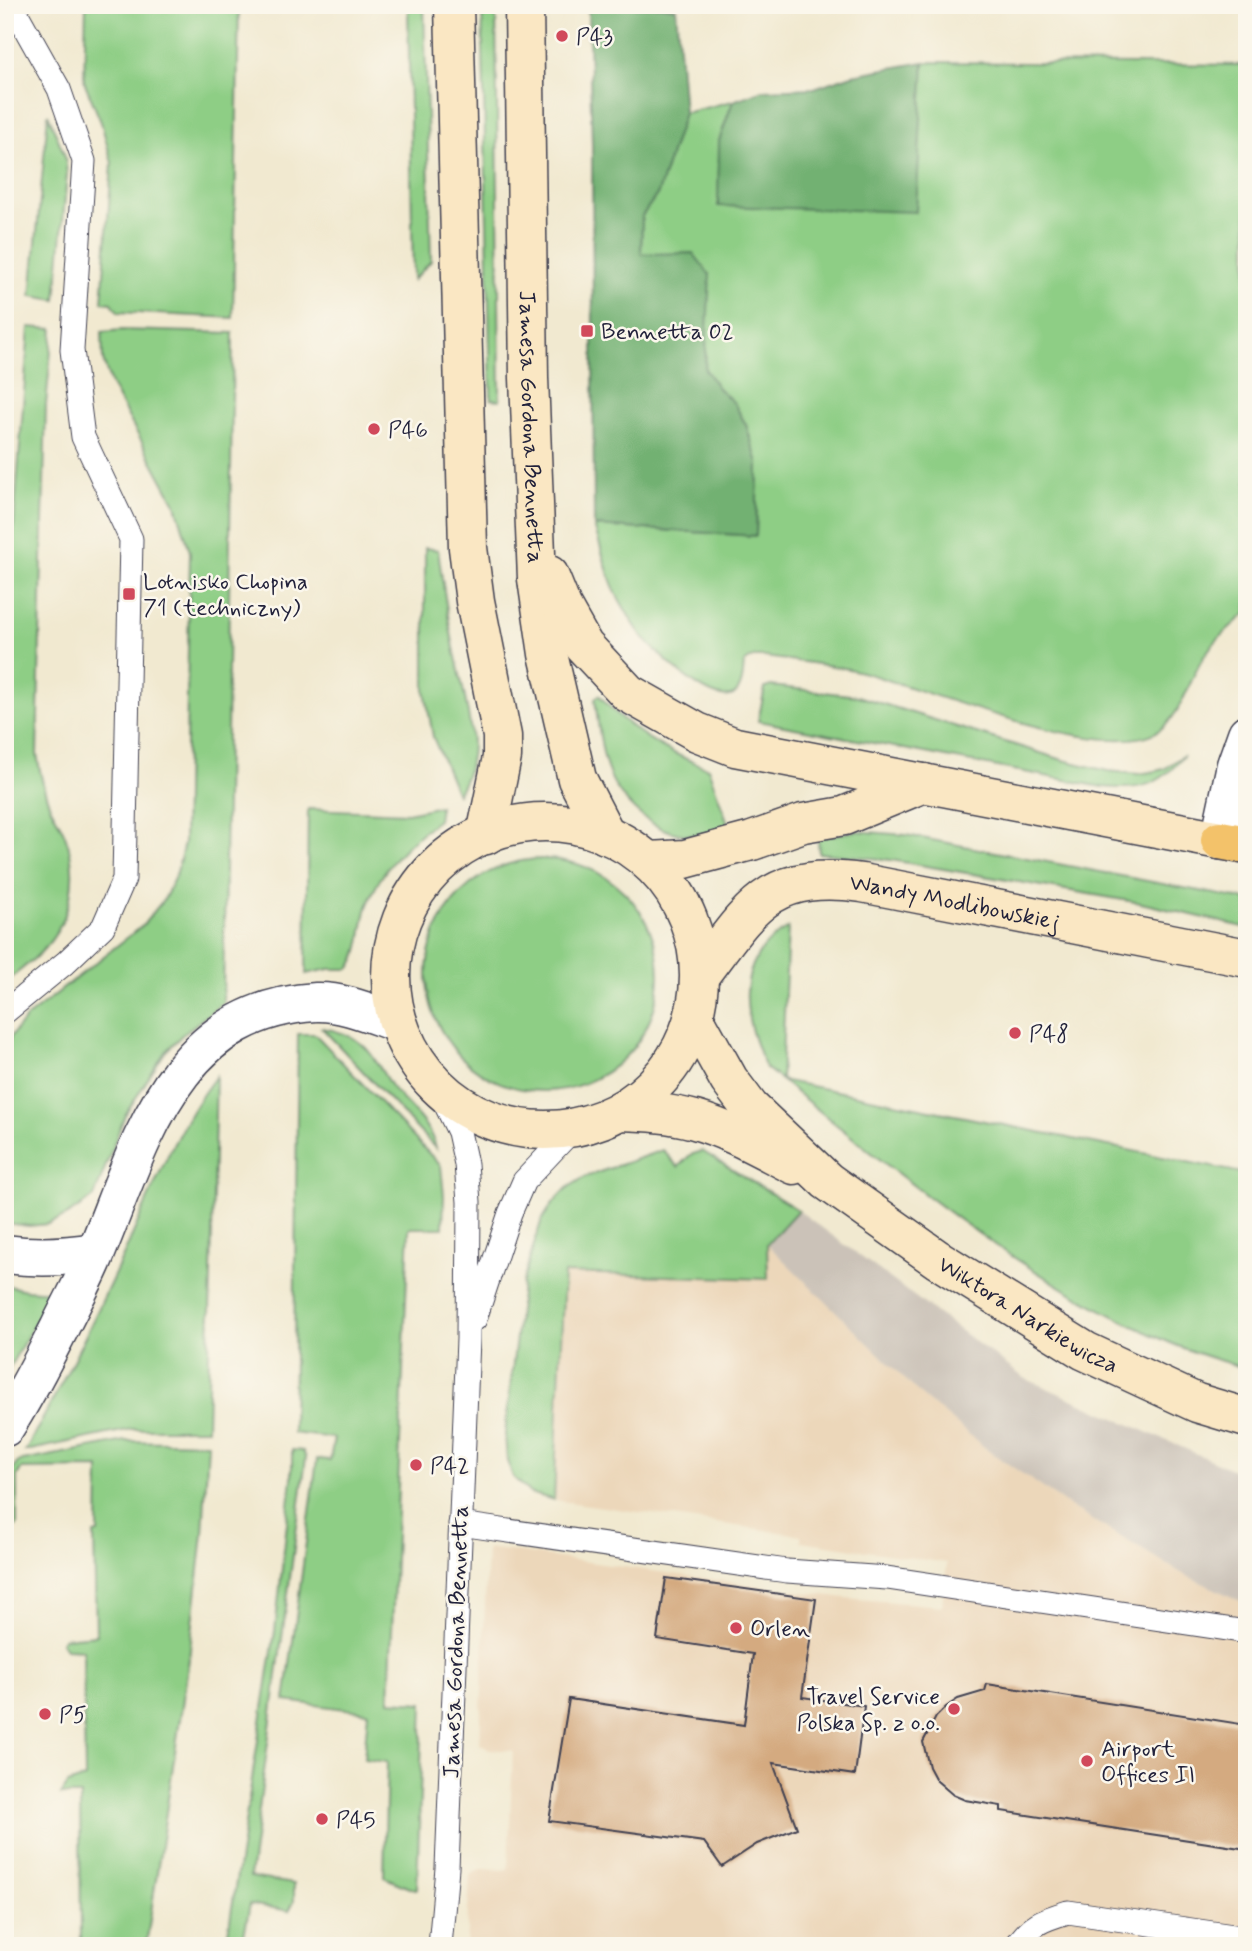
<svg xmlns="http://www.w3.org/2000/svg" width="1252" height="1951" font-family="Mynerve,sans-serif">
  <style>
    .built { fill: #ecd7ba }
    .industrial { fill: #cbc2b8 }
    .green { fill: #8ece85; stroke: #587860; stroke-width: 2 }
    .forest { fill: #72b172; stroke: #4a6a56; stroke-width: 2 }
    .building { fill: #d4aa80 }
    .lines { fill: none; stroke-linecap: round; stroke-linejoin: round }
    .service-casing { stroke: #414051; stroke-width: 25 }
    .tertiary-casing { stroke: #414051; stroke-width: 41 }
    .secondary-casing { stroke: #414051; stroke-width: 41 }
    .motorway-casing { stroke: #414051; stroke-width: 41 }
    .service { stroke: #fff; stroke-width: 23 }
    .tertiary { stroke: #fff; stroke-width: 38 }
    .secondary { stroke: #fae7c3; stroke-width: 38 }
    .motorway { stroke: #f3c26a; stroke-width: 38 }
    .poi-dot { fill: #d1495b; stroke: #fbf7ec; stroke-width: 2.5 }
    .labels { text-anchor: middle; stroke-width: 5; stroke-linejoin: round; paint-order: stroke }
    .poi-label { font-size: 23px; fill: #22223b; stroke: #fbf7ec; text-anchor: start }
    .street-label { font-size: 23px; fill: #22223b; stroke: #fbf7ec }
  </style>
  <rect width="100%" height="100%" fill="#fbf7ec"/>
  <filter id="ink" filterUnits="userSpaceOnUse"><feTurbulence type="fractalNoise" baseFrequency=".0143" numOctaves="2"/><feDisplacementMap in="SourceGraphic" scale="14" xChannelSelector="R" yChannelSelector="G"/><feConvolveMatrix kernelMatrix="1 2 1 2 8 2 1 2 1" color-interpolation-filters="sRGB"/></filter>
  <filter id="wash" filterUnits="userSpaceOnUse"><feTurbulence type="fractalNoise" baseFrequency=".00686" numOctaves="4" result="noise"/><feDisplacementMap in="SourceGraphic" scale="28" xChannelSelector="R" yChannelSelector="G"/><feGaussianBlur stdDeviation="1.57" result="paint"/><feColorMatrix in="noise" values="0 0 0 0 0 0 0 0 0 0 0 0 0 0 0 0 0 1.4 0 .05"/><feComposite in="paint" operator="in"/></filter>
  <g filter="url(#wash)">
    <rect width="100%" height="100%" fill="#f1e9d0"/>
    <polygon class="built" points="767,1244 921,1395 989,1451 1074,1509 1183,1574 1247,1604 1247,1946 466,1946 470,1875 481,1869 508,1870 513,1751 490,1749 480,1745 487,1548 845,1598 942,1606 947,1563 801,1541 801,1535 554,1500 564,1273 767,1279"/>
    <polygon class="industrial" points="798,1210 1024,1378 1247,1476 1247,1604 1183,1574 1074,1509 989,1451 921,1395 767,1244"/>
    <g class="green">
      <polygon points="86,5 239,5 233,318 118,312 112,303 102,302 112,163 101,122 84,81"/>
      <polygon points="408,5 424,5 431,261 413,280"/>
      <polygon points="482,5 496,5 500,400 491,399"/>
      <path d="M924,62L1247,65V613C1233,624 1215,640 1205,655C1189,678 1183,715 1158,731C1106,764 926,690 865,673C833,664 798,662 765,657H753L744,663C743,672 743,686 736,693C716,711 656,653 644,638C634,627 626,611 618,597C607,576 602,549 594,526L756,536L758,463L746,425L734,403L718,388L705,369L709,275L692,254L641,255L642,216L658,193L684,113L733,101L719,141L915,212Z"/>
      <polygon points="48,114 65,156 67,174 56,300 31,296"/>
      <path d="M29,327L53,329L46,405L37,754C40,772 43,789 50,806C55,816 61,825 65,835C80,875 71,921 42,951C31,963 17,972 5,983V642Z"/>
      <polygon points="122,330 233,333 223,1003 183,1034 165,1052 125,1115 94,1197 66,1216 48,1224 29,1226 5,1223 5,1049 11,1036 26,1018 143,925 165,898 177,872 184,843 190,552 176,505 111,385 103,360 102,332"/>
      <path d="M425,548L438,550C443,586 448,622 456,657C462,685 470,714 472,743C472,762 467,778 457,794L433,737L425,691Z"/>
      <path d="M771,686L858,696L1063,760L1108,771L1138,774L1151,772L1164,769L1184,755C1161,786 1140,791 1102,787L758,721L765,688Z"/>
      <path d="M599,695C627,729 668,753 708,768L729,826C717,830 705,835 692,835C654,835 619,802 607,768C600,747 598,722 595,699Z"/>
      <path d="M440,806L438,820C407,843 380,869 367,907C361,927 362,953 349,969H329L306,974L308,809L408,813Z"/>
      <polygon points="855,831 906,835 1247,900 1247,928 1141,903 891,860 819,853 818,838"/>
      <circle cx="543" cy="975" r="116"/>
      <path d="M788,928L781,1080L1247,1174V1369C1220,1360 1192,1353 1166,1341C1016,1276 892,1169 766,1068C742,1018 732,959 788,928Z"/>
      <path d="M322,1028C337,1030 351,1035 363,1045C375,1056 382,1072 391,1086C407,1107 430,1122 436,1149Z"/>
      <polygon points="298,1034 315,1034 441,1166 444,1196 443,1228 409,1228 389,1701 423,1703 417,1889 409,1888 384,1877 387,1762 364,1759 368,1712 285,1701 317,1459 330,1460 334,1438 293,1433"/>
      <path d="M216,1076L207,1429H132L25,1451C61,1387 93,1322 123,1256C151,1194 174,1130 216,1076Z"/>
      <polygon points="663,1150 678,1167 690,1155 702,1151 798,1210 767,1244 768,1279 564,1273 554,1500 530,1493 513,1477 507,1461 505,1434 522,1284 541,1222 552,1204 567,1188 585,1177"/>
      <polygon points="5,1285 26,1290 53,1292 5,1375"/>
      <polygon points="125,1441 208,1443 203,1534 189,1659 146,1946 81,1946 80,1795 61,1795 68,1784 85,1778 83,1650 66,1649 61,1642 63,1638 96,1635 94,1534 98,1533 99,1468 21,1469 17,1476 17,1526 5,1526 5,1481 18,1462"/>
      <polygon points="292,1450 303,1451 306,1458 250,1877 294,1884 294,1901 289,1911 250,1904 242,1946 226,1946 275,1631 292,1478"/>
    </g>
    <g class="forest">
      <polygon points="661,6 676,8 684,113 658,193 642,216 641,254 693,253 710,275 705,369 718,388 734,403 746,425 758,463 756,536 594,526 592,144 588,8"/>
      <polygon points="924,62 916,212 718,206 719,141 733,101 763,90 814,88 852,75"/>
    </g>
    <g id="blocks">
      <g class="building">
        <polygon points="666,1578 816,1599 802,1697 864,1706 855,1775 773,1763 797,1828 757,1844 722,1867 704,1842 549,1821 569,1699 744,1725 753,1654 657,1639"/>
        <polygon points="987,1684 1247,1725 1247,1849 1001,1811 1001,1806 965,1800 953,1795 936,1780 929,1767 923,1742 936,1717 946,1707 958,1699 985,1691"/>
      </g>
    </g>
  </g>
  <g filter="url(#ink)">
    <use href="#blocks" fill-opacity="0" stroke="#414051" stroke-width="2"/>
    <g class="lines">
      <defs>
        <g id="service">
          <polyline points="5,1012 65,963 103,927 124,879 131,539 83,437 72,350 84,161 59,89 12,5"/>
          <polyline points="436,1085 459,1132 466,1164 469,1202 468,1339 447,1868 440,1946"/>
          <polyline points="475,1319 510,1213 524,1181 575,1127"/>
          <polyline points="460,1524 787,1571 887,1578 1247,1632"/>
          <path d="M1016,1946C1032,1923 1042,1920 1068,1912L1247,1938"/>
        </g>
        <g id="tertiary">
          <polyline points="1220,840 1236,765 1247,734"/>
          <path d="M5,1254C36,1258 65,1257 95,1252"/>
          <path d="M5,1427C26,1395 42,1362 59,1329C70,1306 82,1285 92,1262C139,1152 169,1010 316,1002C343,1001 372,1014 398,1023"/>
        </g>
        <g id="secondary">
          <polyline points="454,5 468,548 475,601 502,736 502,757 486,835"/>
          <path id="s1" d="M524,5L529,378L537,579L548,654L577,779L606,835"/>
          <polyline points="549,575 562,607 584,646 628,693 697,732 735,747 1220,840"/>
          <circle cx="545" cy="976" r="154"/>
          <polyline points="649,861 685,859 752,841 803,823 844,816 924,783"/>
          <path id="s2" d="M700,975C751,908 768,870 862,883L1247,958"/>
          <path id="s3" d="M694,1017L729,1080L750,1108L827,1181L937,1259L1085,1351L1197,1403L1247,1418"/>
          <path d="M620,1111C645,1112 671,1113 695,1120C730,1130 762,1149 794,1165"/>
        </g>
        <polyline id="motorway" points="1220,840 1247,845"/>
      </defs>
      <use href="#service" class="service-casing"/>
      <use href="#tertiary" class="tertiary-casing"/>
      <use href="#secondary" class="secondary-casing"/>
      <use href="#motorway" class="motorway-casing"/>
      <use href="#service" class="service"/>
      <use href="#tertiary" class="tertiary"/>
      <use href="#secondary" class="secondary"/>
      <use href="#motorway" class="motorway"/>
    </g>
  </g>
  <g class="poi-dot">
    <circle cx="562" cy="36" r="7"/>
    <rect x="580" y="324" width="14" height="14" rx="3.5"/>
    <circle cx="374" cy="429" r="7"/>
    <rect x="122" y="587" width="14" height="14" rx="3.5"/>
    <circle cx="1015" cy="1033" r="7"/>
    <circle cx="416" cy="1465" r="7"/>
    <circle cx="736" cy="1628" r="7"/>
    <circle cx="954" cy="1709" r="7"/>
    <circle cx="45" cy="1714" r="7"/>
    <circle cx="1087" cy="1761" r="7"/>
    <circle cx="322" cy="1819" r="7"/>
  </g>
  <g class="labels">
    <g class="poi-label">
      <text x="576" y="44">P43</text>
      <text x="601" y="339">Bennetta 02</text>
      <text x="388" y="437">P46</text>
      <text x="143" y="589">Lotnisko Chopina<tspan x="143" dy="26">71 (techniczny)</tspan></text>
      <text x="1029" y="1041">P48</text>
      <text x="430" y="1473">P42</text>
      <text x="750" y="1636">Orlen</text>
      <text x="940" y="1704" text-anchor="end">Travel Service<tspan x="940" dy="26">Polska Sp. z o.o.</tspan></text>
      <text x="59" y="1722">P5</text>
      <text x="1101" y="1756">Airport<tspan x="1101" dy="26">Offices II</tspan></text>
      <text x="336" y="1827">P45</text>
    </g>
    <g class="street-label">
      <text dy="8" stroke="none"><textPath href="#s1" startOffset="422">Jamesa Gordona Bennetta</textPath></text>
      <text dy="8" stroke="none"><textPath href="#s2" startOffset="296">Wandy Modlibowskiej</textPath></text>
      <text dy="8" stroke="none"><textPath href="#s3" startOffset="455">Wiktora Narkiewicza</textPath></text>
      <text transform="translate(455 1642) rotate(-88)" y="8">Jamesa Gordona Bennetta</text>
    </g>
  </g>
  <rect width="1252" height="1951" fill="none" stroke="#fbf7ec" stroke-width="28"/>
</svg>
